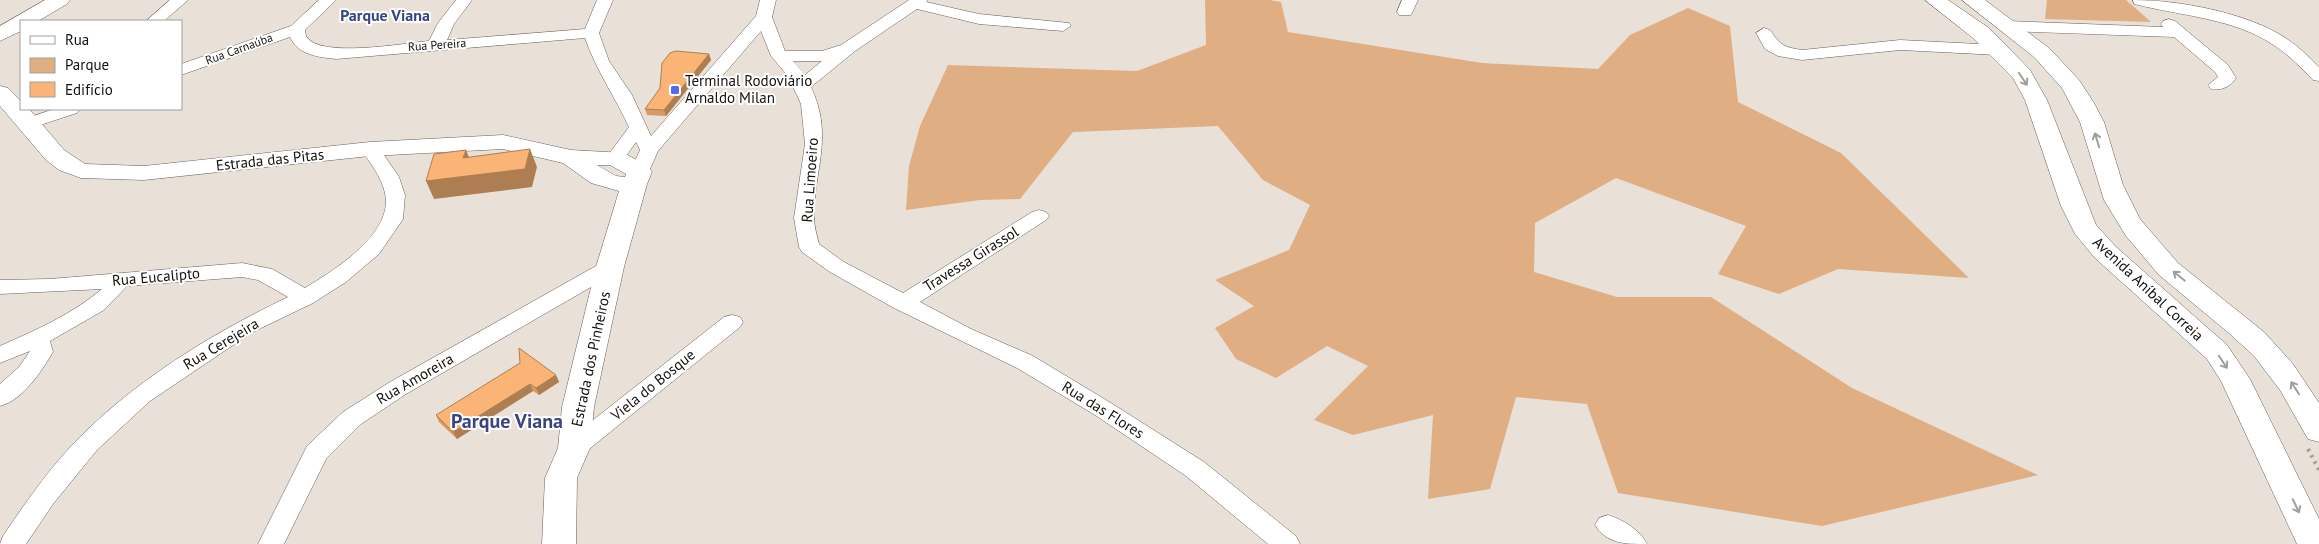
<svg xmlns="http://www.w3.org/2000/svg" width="2319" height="544" font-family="'PT Sans',sans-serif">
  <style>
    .green { fill: #e0ae83 }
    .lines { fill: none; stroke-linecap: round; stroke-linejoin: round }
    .minor-casing { stroke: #675f58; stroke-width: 1 }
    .major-casing { stroke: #675f58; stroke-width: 1 }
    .path { stroke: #a7a098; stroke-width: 4; stroke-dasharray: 2.5 4.5; stroke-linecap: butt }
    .minor { fill: #fff; fill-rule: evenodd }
    .major { fill: #fff; fill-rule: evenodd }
    .wall { fill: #d69b65 }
    .shaded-wall { fill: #ae7e53 }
    .building { fill: #f9b476; stroke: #ae7e53 }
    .oneway { stroke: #a19f9e }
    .poi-dot { fill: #586be2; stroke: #fff; stroke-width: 2 }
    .labels { text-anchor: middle; stroke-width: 4; stroke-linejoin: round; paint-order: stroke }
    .far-street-label { font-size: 12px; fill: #13100d; stroke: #fff }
    .poi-label { font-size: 15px; fill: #13100d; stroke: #fff; text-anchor: start }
    .street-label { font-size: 15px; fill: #13100d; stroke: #fff }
    .far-district-label { font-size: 16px; font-weight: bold; fill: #384580; stroke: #fff }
    .district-label { font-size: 20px; font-weight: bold; fill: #384580; stroke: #fff }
  </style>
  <rect width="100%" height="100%" fill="#e9e0d7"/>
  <g class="green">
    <polygon points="1205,0 1270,0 1281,2 1288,32 1482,63 1598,69 1630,35 1688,8 1730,26 1738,102 1841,153 1969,278 1838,269 1779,294 1718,274 1746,226 1616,178 1535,223 1534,272 1617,297 1711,297 1852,388 2038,475 1822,526 1618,493 1587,404 1516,397 1490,489 1428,499 1433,415 1353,435 1314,420 1368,366 1327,346 1276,378 1236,359 1215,328 1254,306 1215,280 1289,250 1310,205 1263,180 1218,126 1073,132 1020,199 980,200 906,210 909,166 920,126 948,65 1137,71 1206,45"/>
    <polygon points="2047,0 2126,0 2151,22 2045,19"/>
  </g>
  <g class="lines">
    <defs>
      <g id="minor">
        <polygon points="170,0 188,0 164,21 146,21"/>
        <path d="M319,0H336L305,30L306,36C318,59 406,43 429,41L438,23L456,0H472L454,24L447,40L585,29L597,0H613L599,33L609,61L632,95L651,136L756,16L760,0H776L772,17L785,51H822L841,45L909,0H928L926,2L979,14L1069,23L1071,26L1063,31L979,24L917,9L855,51L811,87C834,136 814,169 814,217C814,226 817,236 819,244L844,262L903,293L1032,212L1039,210L1046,212L1049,216L1046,220L920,302L971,329L1033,356L1111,403L1204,462L1296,536L1300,544H1268L1186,476L1095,415L1017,368L894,308L830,272L802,252L799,247L794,218L805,144L801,104L788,76L771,56L761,31L658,151L647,176H633L630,172L640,150L636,142L622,162H608L606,158L629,127C615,97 596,70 585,38L336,59C318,57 298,55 290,37L181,75V64L291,26ZM793,61H822L805,75Z"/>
        <polygon points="1402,0 1418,0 1411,15 1399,15 1397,12"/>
        <path d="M2133,0C2179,0 2249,13 2287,39C2299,47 2309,57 2319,67V81L2313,80C2301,68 2289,55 2275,46C2235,18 2181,16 2134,4Z"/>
        <path d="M2169,19L2175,21L2228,65L2236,78C2230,87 2221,91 2211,89L2208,85L2218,77L2215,72L2174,37L2007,31L1999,26L2007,21L2163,27L2161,24L2163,21Z"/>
        <path d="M1764,28L1770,30C1780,45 1783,47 1802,50L1900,40L1999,45L2005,46L2007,50L2005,54L1999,55L1900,50L1802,60L1778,56L1765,49L1756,33Z"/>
        <polygon points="54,109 80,109 77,113 28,129 22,128 19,124 22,120"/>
        <path d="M370,143L377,145L399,177L405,195L403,219L379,254L346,282L313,303L251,333L150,401L97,450L53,504L26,544H0L3,536C26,502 50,467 80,437C139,378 213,333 288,297L258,280L242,277L127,286L104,310L50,341L53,352C41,372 23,400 0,406V384L19,367L30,351L0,363V346C36,330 71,315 102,289L0,294V280L50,279L242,263L272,269L305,288C334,270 394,234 385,193C381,176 370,163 361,149L363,145Z"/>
        <polygon points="610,260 617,262 621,267 617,272 406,394 361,424 326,459 284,544 258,544 307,446 343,412 390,382 603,262"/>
        <polygon points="732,315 740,317 743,322 740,327 583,454 574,457 565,454 562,448 565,442 724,317"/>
        <path d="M1608,515C1622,519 1640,530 1647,544C1625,544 1607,544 1595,525L1599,518Z"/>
      </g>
      <g id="major">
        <polygon points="45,0 70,0 67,4 38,21 21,21 21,31 0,41 0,26"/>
        <polygon points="1925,0 1948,0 1989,28 2030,70 2047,100 2096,225 2115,246 2227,345 2250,379 2319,519 2319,544 2297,544 2221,381 2207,359 2095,258 2075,234 2061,206 2025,100 2013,78 1973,38"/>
        <polygon points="1962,0 1985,0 2049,48 2079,80 2094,103 2104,122 2123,185 2140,219 2178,263 2264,332 2293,364 2319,403 2319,442 2308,439 2280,390 2254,356 2230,334 2159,275 2126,236 2104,200 2080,122 2062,88 2034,57"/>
        <path d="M0,86L8,88L21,101V109H29L64,150L85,164L144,166L370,142L503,135L571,150L624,153L649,167L652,172L647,184L624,267L594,407L590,448L577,478L576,544H542L545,478L558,448L562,407L596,267L619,191L591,183L563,163L503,149L370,156L144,180L81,178L59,170L46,160L0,106ZM597,165H610L626,174L625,177L616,176Z"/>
      </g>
    </defs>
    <use href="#minor" class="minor-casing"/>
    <use href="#major" class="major-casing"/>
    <polyline class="path" points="2308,449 2319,470"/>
    <use href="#minor" class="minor"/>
    <use href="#major" class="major"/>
  </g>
  <g class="wall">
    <polygon points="709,54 711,60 666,116 647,115 645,109"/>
    <polygon points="556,375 559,382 539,395 533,391 457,439 439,422 436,415"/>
  </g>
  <g class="shaded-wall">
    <polygon points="709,54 711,60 666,116 664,110"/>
    <polygon points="530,149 537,167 532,187 434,199 426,181 463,158 466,150 474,169"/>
    <polygon points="556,375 559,382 539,395 536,388"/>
    <polygon points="530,384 533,391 457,439 453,432"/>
  </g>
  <g class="building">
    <polygon points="676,51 709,54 664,110 645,109 660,88 662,63 670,53"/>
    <polygon points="530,149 525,169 426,181 434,154 466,150 463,158"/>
    <polygon points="519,348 556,375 536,388 530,384 453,432 436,415 520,363"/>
  </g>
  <defs><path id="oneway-shaft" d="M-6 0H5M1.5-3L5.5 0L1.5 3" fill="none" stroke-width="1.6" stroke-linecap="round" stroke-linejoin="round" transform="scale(1.25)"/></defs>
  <g class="oneway">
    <use href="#oneway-shaft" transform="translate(2023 79) rotate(56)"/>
    <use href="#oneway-shaft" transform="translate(2097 140) rotate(-107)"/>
    <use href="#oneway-shaft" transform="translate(2179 276) rotate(-141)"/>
    <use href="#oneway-shaft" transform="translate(2223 362) rotate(56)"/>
    <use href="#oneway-shaft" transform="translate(2295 388) rotate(-123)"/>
    <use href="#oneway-shaft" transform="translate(2296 506) rotate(65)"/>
  </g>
  <rect class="poi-dot" x="670" y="85" width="10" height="10" rx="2.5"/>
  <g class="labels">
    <g class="far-street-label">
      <text transform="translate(437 45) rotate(-4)" y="4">Rua Pereira</text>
      <text transform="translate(239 49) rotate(-20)" y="4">Rua Carnaúba</text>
    </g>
    <g class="poi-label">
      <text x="685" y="86">Terminal Rodoviário<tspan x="685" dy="17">Arnaldo Milan</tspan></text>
    </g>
    <g class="street-label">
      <text transform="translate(270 160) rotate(-6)" y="5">Estrada das Pitas</text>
      <text transform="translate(810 180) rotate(-86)" y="5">Rua Limoeiro</text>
      <text transform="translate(971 259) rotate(-32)" y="5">Travessa Girassol</text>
      <text transform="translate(156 277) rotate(-5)" y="5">Rua Eucalipto</text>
      <text transform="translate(2148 289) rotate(43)" y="5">Avenida Aníbal Correia</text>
      <text transform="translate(221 344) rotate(-31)" y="5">Rua Cerejeira</text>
      <text transform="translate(591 359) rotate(-78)" y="5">Estrada dos Pinheiros</text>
      <text transform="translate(415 379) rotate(-30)" y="5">Rua Amoreira</text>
      <text transform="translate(653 385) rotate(-39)" y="5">Viela do Bosque</text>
      <text transform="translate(1103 410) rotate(32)" y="5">Rua das Flores</text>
    </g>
    <g class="far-district-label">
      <text x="385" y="21">Parque Viana</text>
    </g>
    <g class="district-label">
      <text x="507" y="428">Parque Viana</text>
    </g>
  </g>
  <rect x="20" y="20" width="162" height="90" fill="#ffffff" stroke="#a19f9e"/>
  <rect x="30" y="36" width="25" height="8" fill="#ffffff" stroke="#a19f9e"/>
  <text x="65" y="45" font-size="15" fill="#13100d">Rua</text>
  <rect x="30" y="58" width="25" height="15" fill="#e0ae83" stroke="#a19f9e"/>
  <text x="65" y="70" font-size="15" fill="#13100d">Parque</text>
  <rect x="30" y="82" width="25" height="15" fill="#f9b476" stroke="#a19f9e"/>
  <text x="65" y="95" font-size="15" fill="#13100d">Edifício</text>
</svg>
